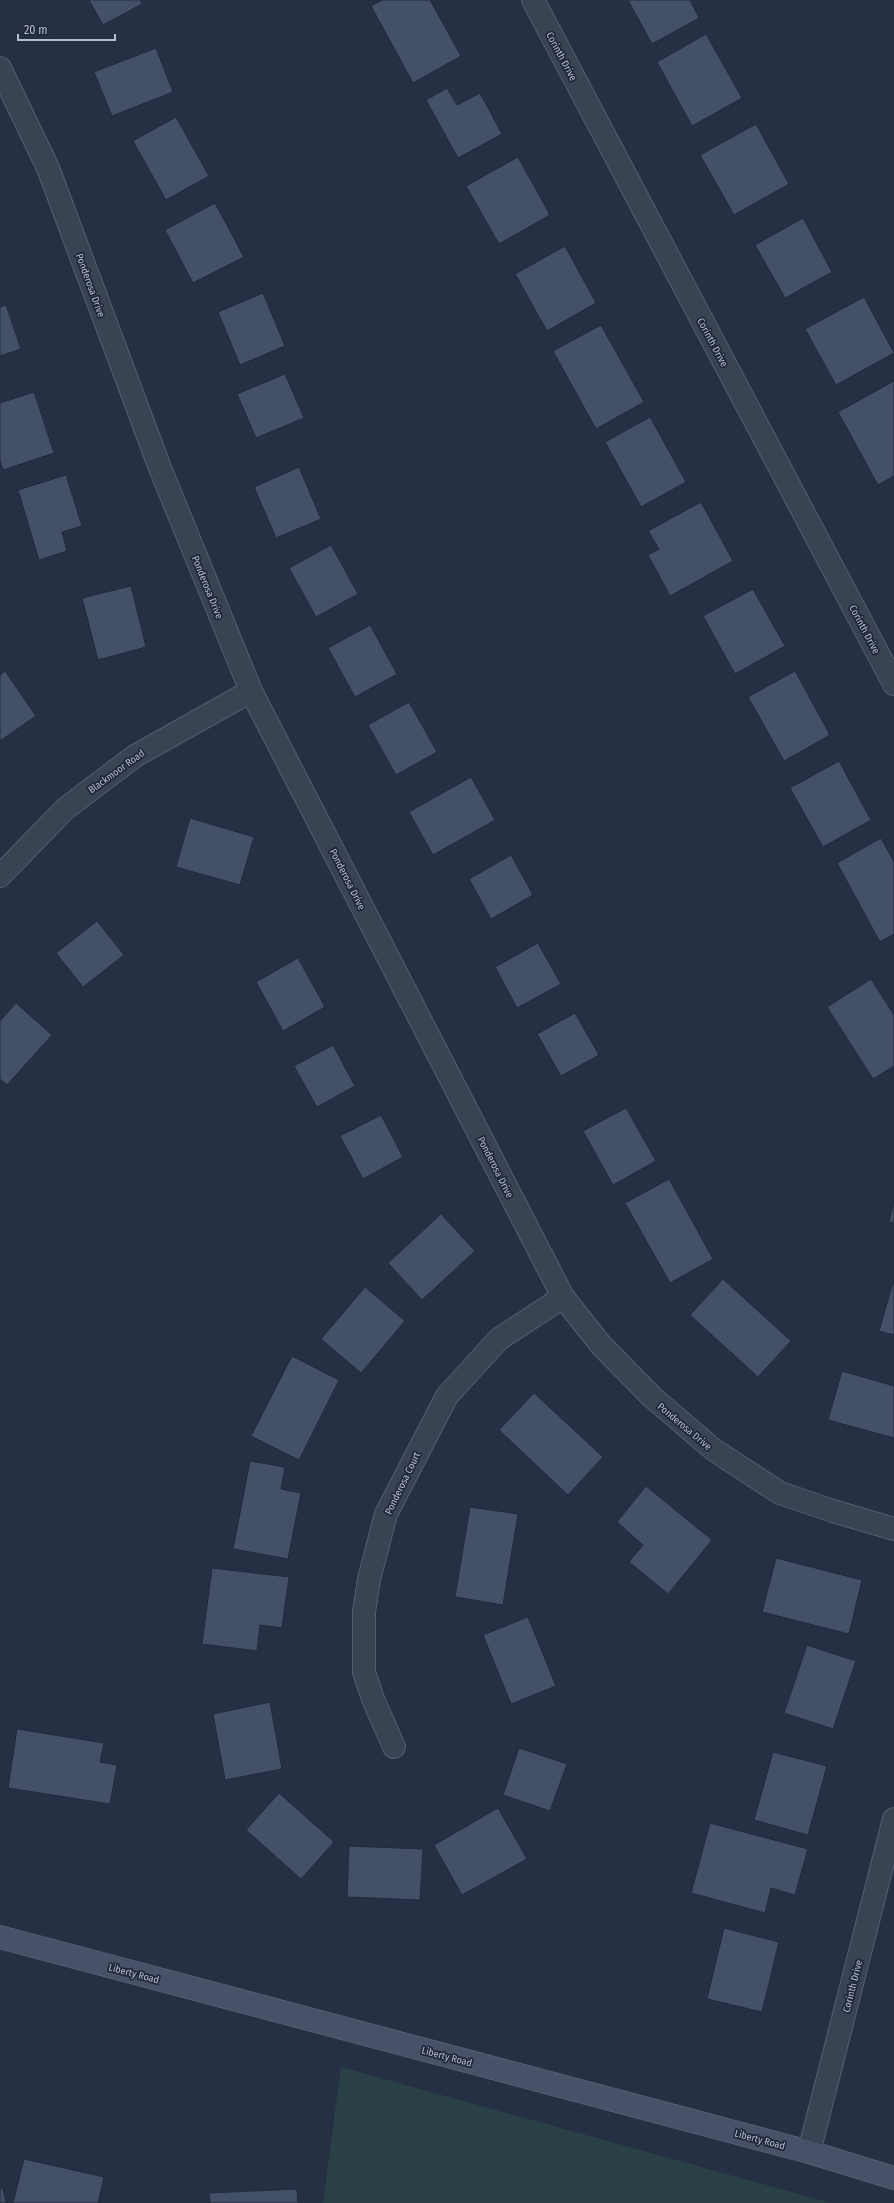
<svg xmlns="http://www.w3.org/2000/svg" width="894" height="2203" font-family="'Fira Sans Condensed',sans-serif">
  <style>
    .green { fill: #284046 }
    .building { fill: #445067; stroke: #212a3c }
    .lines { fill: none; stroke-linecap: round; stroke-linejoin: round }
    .street-casing { stroke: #565e6f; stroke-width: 24 }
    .secondary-casing { stroke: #565e6f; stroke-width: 24 }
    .street { stroke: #3a4354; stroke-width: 22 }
    .secondary { stroke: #485168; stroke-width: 22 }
    .labels { text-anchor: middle; stroke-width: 3.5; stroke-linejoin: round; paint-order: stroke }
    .street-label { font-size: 10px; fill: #b8bece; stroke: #1f283a }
  </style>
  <rect width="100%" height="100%" fill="#263045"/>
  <polygon class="green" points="341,2067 831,2203 323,2203"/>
  <g class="building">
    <polygon points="89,0 140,0 142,4 103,25"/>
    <polygon points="382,0 430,0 461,56 413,83 371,6"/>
    <polygon points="628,0 690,0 699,18 652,44"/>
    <polygon points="706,34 742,98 692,126 657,62"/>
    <polygon points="156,48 173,92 112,116 94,72"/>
    <polygon points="447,88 457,105 480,93 502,134 458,158 426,100"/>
    <polygon points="176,117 209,176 166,200 133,141"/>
    <polygon points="756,124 789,184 734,215 700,155"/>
    <polygon points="518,157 550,215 499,244 466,186"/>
    <polygon points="215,203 244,257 193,283 165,230"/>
    <polygon points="803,218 832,272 785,298 755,245"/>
    <polygon points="565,246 596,303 547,331 515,274"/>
    <polygon points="263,293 285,346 240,365 218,312"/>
    <polygon points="864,297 894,353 836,385 805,329"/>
    <polygon points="6,305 21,349 0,356 0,307"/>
    <polygon points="601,325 644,402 596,429 553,351"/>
    <polygon points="285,374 304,418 256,438 237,394"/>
    <polygon points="894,381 894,476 878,485 838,412"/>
    <polygon points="34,392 54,453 3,470 0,461 0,403"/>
    <polygon points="650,417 686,482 641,507 605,442"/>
    <polygon points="299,467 321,519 276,538 254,487"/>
    <polygon points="66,475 82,526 62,532 67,551 39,560 18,490"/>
    <polygon points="701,502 733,561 670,596 648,555 659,549 648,531"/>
    <polygon points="331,545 358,594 316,617 289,568"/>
    <polygon points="131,586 146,647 98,660 82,598"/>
    <polygon points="753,589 785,646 735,674 703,616"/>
    <polygon points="370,625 397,674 355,697 328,648"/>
    <polygon points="5,671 36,716 0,741 0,675"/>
    <polygon points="795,671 830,735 784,761 748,697"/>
    <polygon points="409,702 437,752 396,775 368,725"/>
    <polygon points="839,761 871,820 823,847 790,788"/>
    <polygon points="471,777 495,820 433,855 409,812"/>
    <polygon points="190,818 254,837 240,885 176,867"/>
    <polygon points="881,838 894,862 894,934 880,942 837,863"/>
    <polygon points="511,855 533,895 491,919 469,879"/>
    <polygon points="97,921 124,955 83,987 56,953"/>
    <polygon points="538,943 561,984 517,1008 495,967"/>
    <polygon points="298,958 325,1007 283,1031 256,982"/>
    <polygon points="871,979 894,1015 894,1066 873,1079 827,1007"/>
    <polygon points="16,1003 52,1035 7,1085 0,1079 0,1021"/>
    <polygon points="575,1013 599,1055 561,1076 537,1034"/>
    <polygon points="333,1045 355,1086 317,1107 294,1066"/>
    <polygon points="626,1108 656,1161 613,1185 583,1131"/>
    <polygon points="381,1115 403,1157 363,1179 340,1136"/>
    <polygon points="669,1179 713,1259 670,1283 625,1203"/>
    <polygon points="894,1200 894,1223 889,1222"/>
    <polygon points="441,1214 475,1251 422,1300 388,1263"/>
    <polygon points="723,1279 791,1341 758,1377 690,1315"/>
    <polygon points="894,1279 894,1335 879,1331"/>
    <polygon points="365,1287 405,1321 361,1373 321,1339"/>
    <polygon points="292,1356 339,1380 299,1460 251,1436"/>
    <polygon points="842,1371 894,1386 894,1438 828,1420"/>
    <polygon points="534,1393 603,1457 568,1495 499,1430"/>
    <polygon points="250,1461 285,1467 281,1489 301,1493 288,1559 233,1549"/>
    <polygon points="646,1486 712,1540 668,1594 629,1562 643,1545 617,1522"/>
    <polygon points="470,1507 518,1514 503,1605 455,1597"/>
    <polygon points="776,1558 862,1580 849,1634 762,1612"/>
    <polygon points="212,1568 289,1577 282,1628 260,1625 257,1651 202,1644"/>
    <polygon points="528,1617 556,1686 511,1704 483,1635"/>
    <polygon points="807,1645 856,1661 833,1729 784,1713"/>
    <polygon points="270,1702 282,1769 225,1780 213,1714"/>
    <polygon points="17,1729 104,1743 100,1762 117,1765 110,1804 8,1788"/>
    <polygon points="519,1748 567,1764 550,1811 503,1795"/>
    <polygon points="773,1752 827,1766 808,1835 754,1820"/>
    <polygon points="279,1793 334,1842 301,1879 246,1830"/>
    <polygon points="498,1808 527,1859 462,1895 434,1845"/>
    <polygon points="710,1823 808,1849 795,1895 771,1888 765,1913 691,1893"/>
    <polygon points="349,1846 423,1849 420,1900 347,1897"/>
    <polygon points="724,1928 779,1942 762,2012 707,1999"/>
    <polygon points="24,2159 104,2177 98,2203 13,2203"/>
    <polygon points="3,2188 6,2203 0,2203 0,2189"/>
    <polygon points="297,2189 298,2203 210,2203 209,2193"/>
  </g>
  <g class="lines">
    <defs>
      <g id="street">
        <polyline points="533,0 894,684"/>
        <polyline points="0,68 48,168 160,468 251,691 563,1297 601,1345 652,1397 714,1450 780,1493 833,1511 894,1529"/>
        <polyline points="0,876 65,809 135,756 251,691"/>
        <polyline points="394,1747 373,1699 364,1672 364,1612 369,1579 386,1514 447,1396 499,1339 563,1297"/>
        <polyline points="809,2152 894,1819"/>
      </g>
      <polyline id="secondary" points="0,1937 809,2152 894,2178"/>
    </defs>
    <use href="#street" class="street-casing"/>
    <use href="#secondary" class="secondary-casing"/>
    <use href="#street" class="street"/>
    <use href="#secondary" class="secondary"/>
  </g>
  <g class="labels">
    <g class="street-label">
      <text transform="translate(562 56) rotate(62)" y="4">Corinth Drive</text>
      <text transform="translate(91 285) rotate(70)" y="4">Ponderosa Drive</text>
      <text transform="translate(713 342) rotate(62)" y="4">Corinth Drive</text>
      <text transform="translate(208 587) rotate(68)" y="4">Ponderosa Drive</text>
      <text transform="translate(865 629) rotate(62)" y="4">Corinth Drive</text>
      <text transform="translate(116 771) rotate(-36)" y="4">Blackmoor Road</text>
      <text transform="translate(348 879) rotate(63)" y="4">Ponderosa Drive</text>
      <text transform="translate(496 1167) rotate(63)" y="4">Ponderosa Drive</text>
      <text transform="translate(685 1426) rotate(40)" y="4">Ponderosa Drive</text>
      <text transform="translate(402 1483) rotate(-64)" y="4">Ponderosa Court</text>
      <text transform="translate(134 1973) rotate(15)" y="4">Liberty Road</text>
      <text transform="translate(852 1986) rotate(-76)" y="4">Corinth Drive</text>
      <text transform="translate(447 2056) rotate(15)" y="4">Liberty Road</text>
      <text transform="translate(760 2139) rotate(15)" y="4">Liberty Road</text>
    </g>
  </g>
  <path d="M18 34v6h97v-6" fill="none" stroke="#b8bece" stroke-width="2"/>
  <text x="24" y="34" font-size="12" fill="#b8bece" stroke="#1f283a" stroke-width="3" paint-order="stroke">20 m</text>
</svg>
